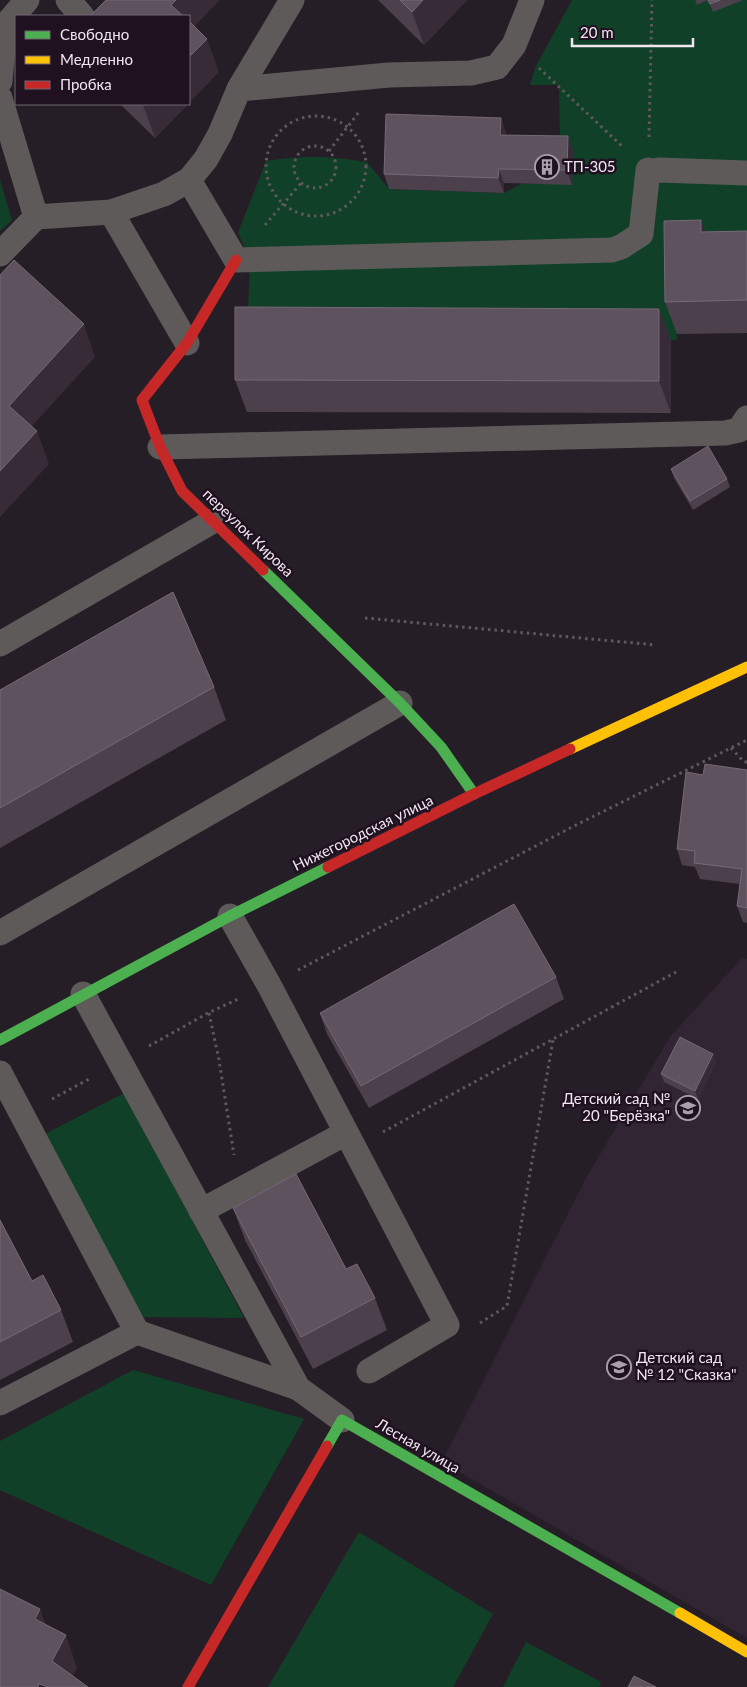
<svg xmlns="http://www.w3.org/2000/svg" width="747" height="1687" font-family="Lato,sans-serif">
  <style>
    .education { fill: #312533 }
    .green { fill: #114028 }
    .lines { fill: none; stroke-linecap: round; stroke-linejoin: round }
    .path { stroke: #5e595c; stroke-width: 3; stroke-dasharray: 2.5 4; stroke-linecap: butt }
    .lane { stroke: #5f5a5a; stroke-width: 25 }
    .fast { stroke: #4caf50; stroke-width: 11 }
    .slow { stroke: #ffc107; stroke-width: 11 }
    .jam { stroke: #c62828; stroke-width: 11 }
    .wall { fill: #4d404d }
    .shaded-wall { fill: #362b36 }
    .building { fill: #5f525f; stroke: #766976 }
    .labels { text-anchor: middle; stroke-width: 5; stroke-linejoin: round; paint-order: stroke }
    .poi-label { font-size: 15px; fill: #f1e6f0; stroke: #1f1120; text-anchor: start }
    .street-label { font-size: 15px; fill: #f1e6f0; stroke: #1f1120 }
  </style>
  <rect width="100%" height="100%" fill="#261e26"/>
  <polygon class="education" points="742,958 747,959 747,1638 442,1462 586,1178 670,1037"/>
  <g class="green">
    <path d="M572,0H695L697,5L708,0H747V264L676,253L677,340H247L250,260L238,233L266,161C304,155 329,156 367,162L389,189L504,193L521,184H572L560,143L559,85H530L536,66Z"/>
    <polygon points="0,180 12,220 0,231"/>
    <polygon points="124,1093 244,1318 142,1317 43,1135"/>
    <polygon points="133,1370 304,1419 211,1585 0,1490 0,1441"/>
    <polygon points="359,1532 493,1614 453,1687 268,1687"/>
    <polygon points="526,1642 601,1682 599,1687 503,1687"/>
  </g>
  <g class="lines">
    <g class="path">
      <polyline points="539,68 624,148"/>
      <circle cx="316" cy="166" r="50"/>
      <polyline points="649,137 652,0"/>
      <circle cx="315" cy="167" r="21"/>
      <polyline points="329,151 359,112"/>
      <polyline points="265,225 302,182"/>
      <polyline points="365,618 656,645"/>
      <polyline points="731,748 744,762 747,762"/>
      <polyline points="298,970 576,825 747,740"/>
      <polyline points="209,1013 219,1060 234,1155"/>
      <polyline points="149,1046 208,1013 238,999"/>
      <polyline points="52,1099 91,1078"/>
      <polyline points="383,1132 676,972"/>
      <polyline points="480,1323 507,1306 553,1040"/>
    </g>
    <g class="lane">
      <polyline points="68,0 82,16"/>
      <polyline points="532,0 514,45 497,67 471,73 389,75 239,89 220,134 206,159 189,180 236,260 612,250 621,247 641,234 648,170 649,172 659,170 747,173"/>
      <polyline points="0,81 5,26 27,0"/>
      <polyline points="239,89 292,0"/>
      <polyline points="0,98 36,217 111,212 164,194 189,180"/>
      <polyline points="111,212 187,343"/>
      <polyline points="0,254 36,217"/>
      <polyline points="160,447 725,433 739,430 747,418"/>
      <polyline points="0,644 213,521"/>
      <polyline points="230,916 269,985 447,1325 369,1371"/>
      <polyline points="0,933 400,703"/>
      <polyline points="83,994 298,1388 342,1420"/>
      <polyline points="0,1073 137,1332 298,1388"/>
      <polyline points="201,1211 346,1133"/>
      <polyline points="0,1403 137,1332"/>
    </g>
    <g class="fast">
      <polyline points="263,570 400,703 441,747 474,794"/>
      <polyline points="0,1040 230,916 328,867"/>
      <polyline points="327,1446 342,1420 680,1613"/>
    </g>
    <g class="slow">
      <polyline points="570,749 747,667"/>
      <polyline points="680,1613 747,1652"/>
    </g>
    <g class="jam">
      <polyline points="236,260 187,343 142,400 160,447 182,491 263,570"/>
      <polyline points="328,867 474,794 570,749"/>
      <polyline points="188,1687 327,1446"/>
    </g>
  </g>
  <g class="wall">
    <polygon points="378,0 467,0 424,45"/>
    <polygon points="695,0 743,0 713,12 708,0 697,5"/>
    <polygon points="120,104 188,104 155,138"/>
    <polygon points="501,118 506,133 506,135 573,150 572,185 504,183 504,193 389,189 384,174"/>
    <polygon points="747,231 747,333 677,334 665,302 706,232"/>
    <polygon points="659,309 671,341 671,413 247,412 235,380"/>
    <polygon points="671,469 727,479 730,487 693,510 674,478"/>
    <polygon points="214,687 226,720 0,848 0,690"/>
    <polygon points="747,770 747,923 743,922 737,906 740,884 700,879 695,867 682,865 677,849 703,775"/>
    <polygon points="556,977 564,999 369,1108 327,1034 320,1013"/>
    <polygon points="716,1062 698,1099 664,1082 661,1074"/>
    <polygon points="233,1208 375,1298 387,1330 313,1369 245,1240"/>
    <polygon points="0,1220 32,1281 61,1310 73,1342 0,1380"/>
  </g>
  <g class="shaded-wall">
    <polygon points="176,0 220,0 189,32 189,16 176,16 171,5"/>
    <polygon points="423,0 467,0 424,45 412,12"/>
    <polygon points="207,39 219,72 189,103 189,57"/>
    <polygon points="144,104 188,104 155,138 143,105"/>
    <polygon points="501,118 506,133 505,149 500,135"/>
    <polygon points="568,136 573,150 572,185 567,170"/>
    <polygon points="499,169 504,183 504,193 498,178"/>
    <polygon points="701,220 713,252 701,232"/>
    <polygon points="659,309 671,341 671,413 659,381"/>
    <polygon points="84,324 95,357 21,438 9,406"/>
    <polygon points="37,431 49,464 0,517 0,471"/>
    <polygon points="713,1054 716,1062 698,1099 695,1091"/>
    <polygon points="40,1609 52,1641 35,1619"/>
    <polygon points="66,1635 77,1668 67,1687 52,1661"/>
  </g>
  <g class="building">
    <polygon points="106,0 176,0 171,5 183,16 90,16"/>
    <polygon points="400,0 423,0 412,12"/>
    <polygon points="708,0 720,0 710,4"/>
    <polygon points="189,21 207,39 189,57"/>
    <polygon points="386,114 501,118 500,135 568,136 567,170 499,169 498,178 384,174"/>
    <polygon points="701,220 701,232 747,231 747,300 665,302 664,221"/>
    <polygon points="14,260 84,324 9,406 37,431 0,471 0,275"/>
    <polygon points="235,307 659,309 659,381 235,380"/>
    <polygon points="708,446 727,479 690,501 671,469"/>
    <polygon points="173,592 214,687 0,808 0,690"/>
    <polygon points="705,764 747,770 747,908 737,906 742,869 694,863 695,851 677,849 686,772 703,775"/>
    <polygon points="514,904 556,977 361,1086 320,1013"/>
    <polygon points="680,1037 713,1054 695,1091 661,1074"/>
    <polygon points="296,1174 346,1269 357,1264 375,1298 301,1337 233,1208"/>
    <polygon points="0,1220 32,1281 43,1275 61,1310 0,1342"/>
    <polygon points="0,1589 40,1609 35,1619 66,1635 52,1661 88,1687 48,1687 39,1684 38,1687 0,1687"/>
    <polygon points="634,1676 656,1687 628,1687"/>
  </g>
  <defs>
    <symbol id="building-ring" viewBox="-11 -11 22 22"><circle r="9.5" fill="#1f1120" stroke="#aaa0a9" stroke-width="1.5"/><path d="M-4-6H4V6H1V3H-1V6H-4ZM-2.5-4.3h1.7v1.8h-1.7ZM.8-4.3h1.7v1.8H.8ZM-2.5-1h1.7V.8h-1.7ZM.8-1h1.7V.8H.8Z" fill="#aaa0a9"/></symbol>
    <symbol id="school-ring" viewBox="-11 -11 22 22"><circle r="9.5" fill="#1f1120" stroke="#aaa0a9" stroke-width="1.5"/><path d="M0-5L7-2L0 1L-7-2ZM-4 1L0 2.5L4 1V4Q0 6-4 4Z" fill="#aaa0a9"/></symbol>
  </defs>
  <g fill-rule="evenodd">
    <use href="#building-ring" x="533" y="153" width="28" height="28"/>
    <use href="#school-ring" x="674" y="1094" width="28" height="28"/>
    <use href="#school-ring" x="605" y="1353" width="28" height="28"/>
  </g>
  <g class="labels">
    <g class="poi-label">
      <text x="564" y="172">ТП-305</text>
      <text x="670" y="1104" text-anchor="end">Детский сад №<tspan x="670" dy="17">20 "Берёзка"</tspan></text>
      <text x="636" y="1363">Детский сад<tspan x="636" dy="17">№ 12 "Сказка"</tspan></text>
    </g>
    <g class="street-label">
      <text transform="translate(248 533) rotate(44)" y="5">переулок Кирова</text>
      <text transform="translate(363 833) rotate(-26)" y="5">Нижегородская улица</text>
      <text transform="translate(418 1446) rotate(30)" y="5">Лесная улица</text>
    </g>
  </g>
  <rect x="15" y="15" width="175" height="90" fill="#1f1120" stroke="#736673"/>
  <rect x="25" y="31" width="25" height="8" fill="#4caf50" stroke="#736673"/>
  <text x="60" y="40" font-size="15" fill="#f1e6f0">Свободно</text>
  <rect x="25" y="56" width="25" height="8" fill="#ffc107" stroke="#736673"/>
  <text x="60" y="65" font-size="15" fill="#f1e6f0">Медленно</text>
  <rect x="25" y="81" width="25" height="8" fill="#c62828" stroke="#736673"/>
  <text x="60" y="90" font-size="15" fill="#f1e6f0">Пробка</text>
  <path d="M572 38v8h121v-8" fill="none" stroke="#f1e6f0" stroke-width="2.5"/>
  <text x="580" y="38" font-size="15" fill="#f1e6f0" stroke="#1f1120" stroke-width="4" paint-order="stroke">20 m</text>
</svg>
